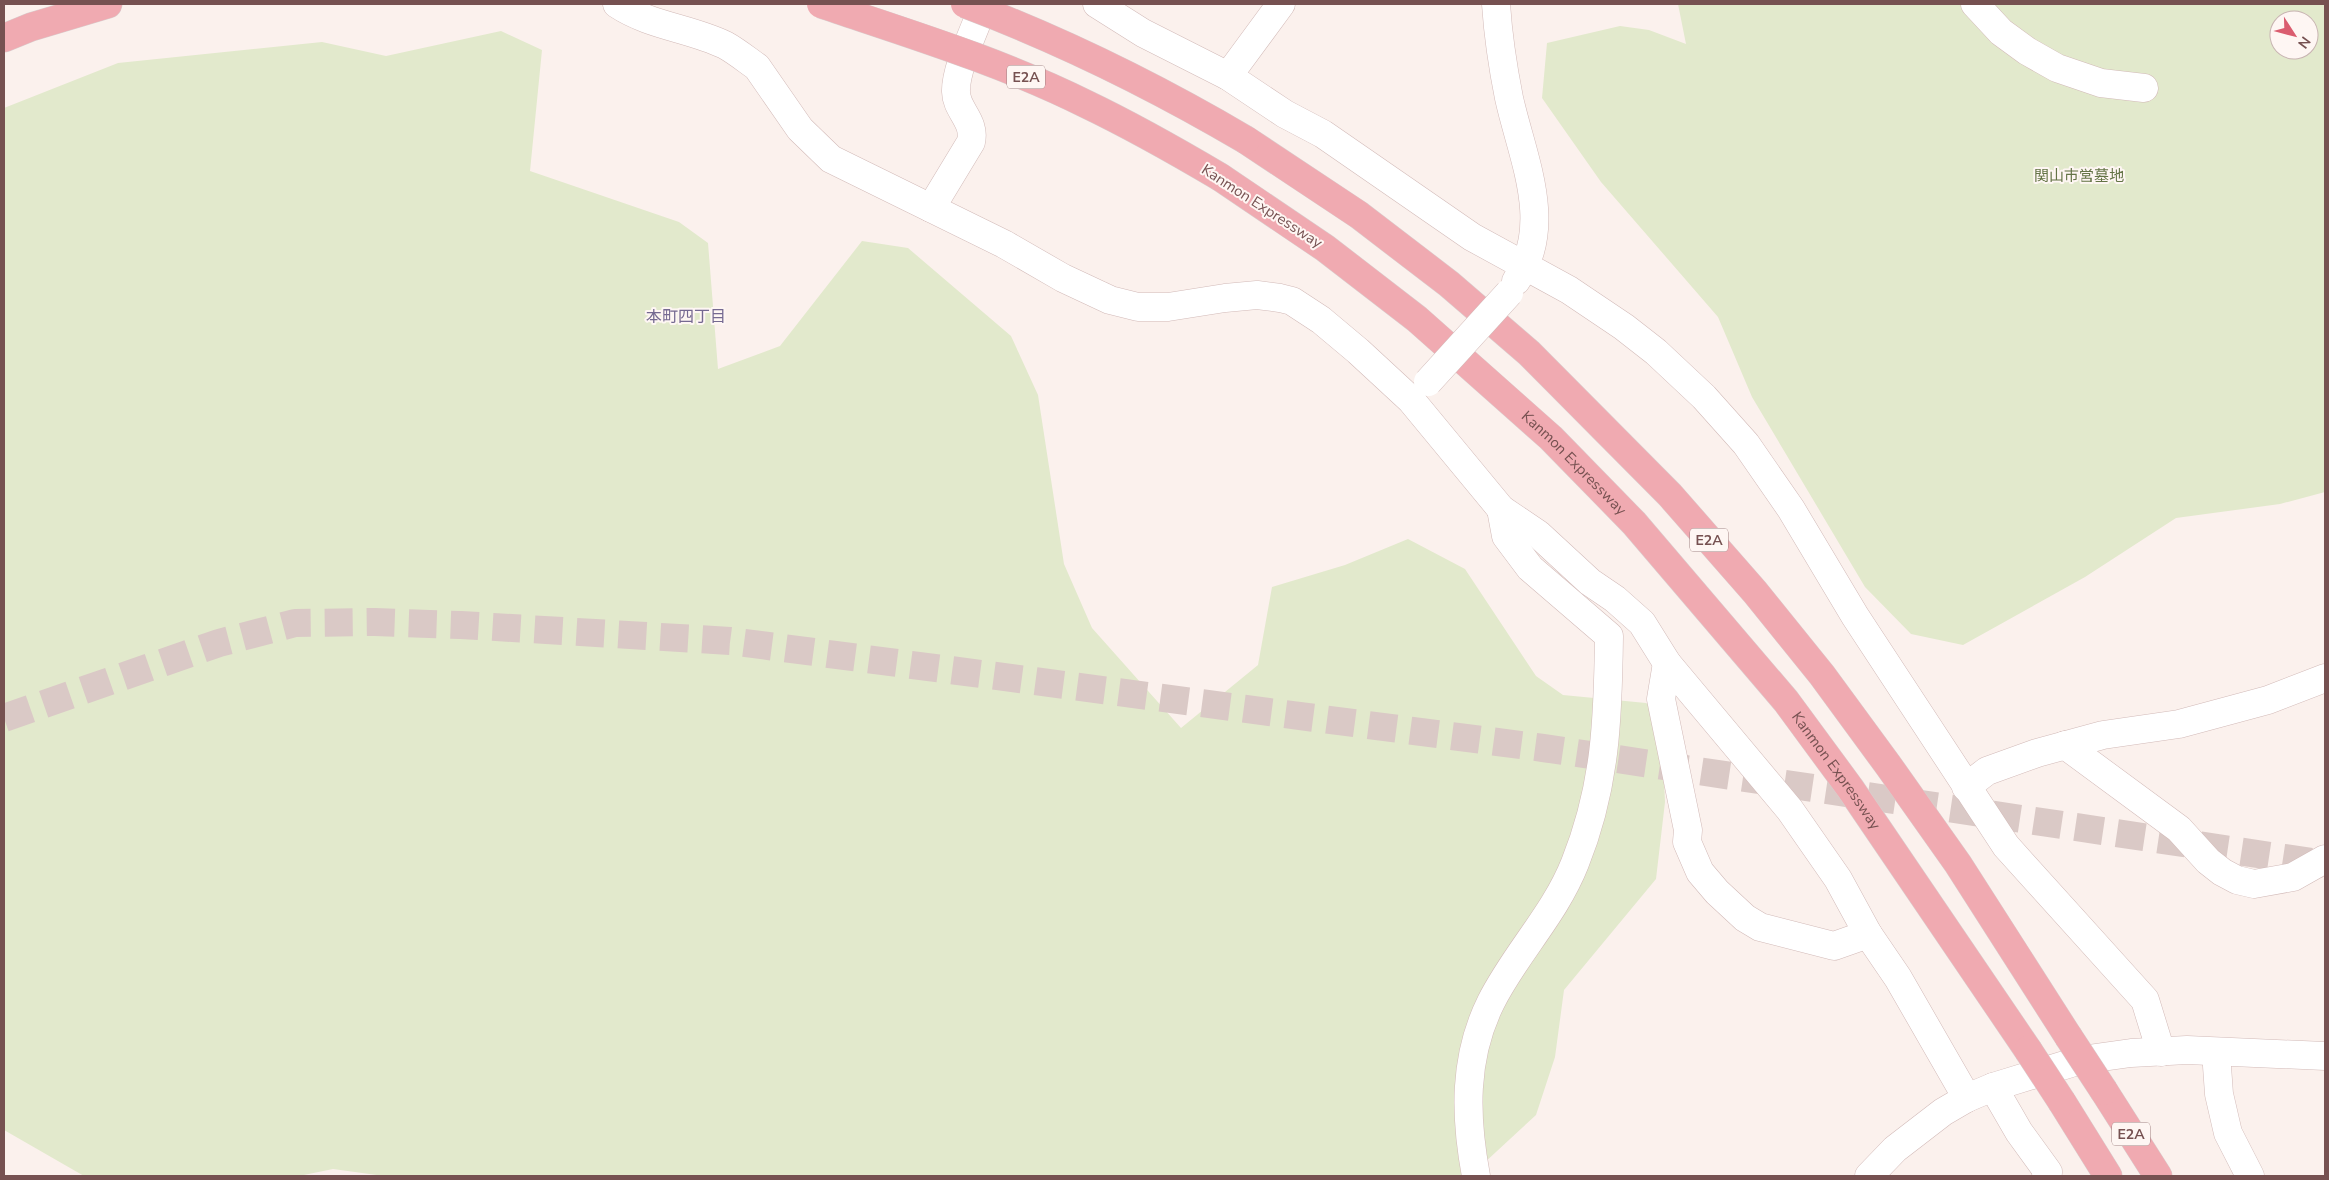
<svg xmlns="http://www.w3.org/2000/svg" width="2329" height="1180" font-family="'Nunito Sans','Noto Sans JP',sans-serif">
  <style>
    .green { fill: #e2e9cc; fill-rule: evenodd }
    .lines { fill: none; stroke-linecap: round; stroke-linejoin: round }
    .highway-tunnel { stroke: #dac9c6; stroke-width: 28; stroke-dasharray: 28 14; stroke-linecap: butt }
    .minor-casing { stroke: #d2bab8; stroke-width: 29 }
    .highway-casing { stroke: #d9cece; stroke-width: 29 }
    .minor { stroke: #fff; stroke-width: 28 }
    .highway { stroke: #f0aab1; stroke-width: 28 }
    .minor-bridge-casing { stroke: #d2bab8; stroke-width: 29; stroke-linecap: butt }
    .highway-bridge-casing { stroke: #d9cece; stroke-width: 29; stroke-linecap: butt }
    .minor-bridge { stroke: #fff; stroke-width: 28 }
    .highway-bridge { stroke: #f0aab1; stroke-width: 28 }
    .labels { text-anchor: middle; stroke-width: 4; stroke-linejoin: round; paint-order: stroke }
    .shield { fill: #fef6f3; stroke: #9f8282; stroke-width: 1 }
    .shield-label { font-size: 14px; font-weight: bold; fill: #765151 }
    .park-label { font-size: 15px; fill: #647446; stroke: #fef6f3 }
    .street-label { font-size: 15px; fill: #765151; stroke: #fef6f3 }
    .neighbourhood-label { font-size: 16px; fill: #756991; stroke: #fef6f3 }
  </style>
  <rect width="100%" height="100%" fill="#fbf1ed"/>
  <g class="green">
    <path d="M1678,4H2325V492L2280,504L2176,518L2085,577L1963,645L1911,634L1865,587L1752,397L1718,317L1601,182L1542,98L1547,43L1620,26L1649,30L1686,44ZM2279,20H2309V50H2279Z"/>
    <polygon points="501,31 542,50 530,171 679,222 708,243 718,369 780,346 862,241 908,248 1011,336 1038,395 1064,564 1092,628 1181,728 1258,665 1272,587 1345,565 1408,539 1465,569 1536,676 1563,695 1646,703 1661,712 1665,802 1656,879 1564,990 1555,1057 1536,1115 1470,1176 384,1176 333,1169 299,1176 84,1176 4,1130 4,108 118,63 322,42 386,56"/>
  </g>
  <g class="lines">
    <polyline class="highway-tunnel" points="4,718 219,643 295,623 375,622 461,625 730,641 1543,748 2325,864"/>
    <defs>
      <g id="minor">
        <path d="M617,4C650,26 690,28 725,45C736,51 747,60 757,67L800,129L831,159L1004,244L1063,278L1110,300L1138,307H1168L1225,298L1257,295L1280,298L1292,301L1321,320L1358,351L1411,400L1501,509L1538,534L1590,582L1615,599L1642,623L1667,663L1790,810L1838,879L1868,934L1898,978L1967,1098"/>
        <polyline points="1097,4 1143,33 1228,76 1285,114 1323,134 1472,237 1569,290 1624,327 1656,352 1704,397 1746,444 1791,509 1855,616 2006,846 2145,1000 2161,1052"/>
        <path d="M1496,4C1498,34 1503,68 1509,98C1522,157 1555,225 1516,281"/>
        <polyline points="1975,4 2001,32 2027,51 2057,68 2101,83 2144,88"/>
        <polyline points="1228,76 1281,4"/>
        <path d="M931,208L971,142C976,121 956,110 956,92C955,69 976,27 984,4"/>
        <polyline points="1667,663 1661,699 1688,830 1687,842 1700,872 1717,892 1745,918 1760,927 1834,946 1868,934"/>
        <polyline points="2065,745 2179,829 2208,861 2222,872 2237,880 2254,884 2293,877 2325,859"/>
        <polyline points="1966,787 1987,771 2037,753 2103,735 2179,724 2268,700 2325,678"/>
        <polyline points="2216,1052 2219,1094 2228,1133 2250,1176"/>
        <polyline points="1993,1087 2019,1132 2048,1172 2046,1176"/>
        <path d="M1476,1176C1465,1117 1463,1058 1491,1002C1515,954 1555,914 1575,863C1606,786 1608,718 1609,636L1530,568L1506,536L1501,509"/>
        <polyline points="1869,1176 1895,1149 1943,1112 1967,1098 1993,1087 2081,1060 2131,1053 2187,1050 2325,1056"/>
      </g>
      <g id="highway">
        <polyline points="4,38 31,27 108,4"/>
        <polyline points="1246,140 1359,215 1449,284 1529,353 1670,495 1755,592 1822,675 1888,765 1958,864 2068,1036"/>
        <path id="s1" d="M1220,177L1325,248L1417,319L1551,438L1634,523L1786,701L1850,788L2028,1050"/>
        <polyline points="2104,1091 2158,1176"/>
        <polyline points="2062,1102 2108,1176"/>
      </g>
    </defs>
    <use href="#minor" class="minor-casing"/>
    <use href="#highway" class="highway-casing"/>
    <use href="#minor" class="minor"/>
    <use href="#highway" class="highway"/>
    <defs>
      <polyline id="minor-bridge" points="1428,382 1509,293"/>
      <g id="highway-bridge">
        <path d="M821,4C910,34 1002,62 1086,104C1132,126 1176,151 1220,177"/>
        <path d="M965,4C1063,41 1156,87 1246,140"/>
        <polyline points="2068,1036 2104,1091"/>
        <polyline points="2028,1050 2062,1102"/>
      </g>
    </defs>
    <use href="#minor-bridge" class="minor-bridge-casing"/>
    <use href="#highway-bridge" class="highway-bridge-casing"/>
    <use href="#minor-bridge" class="minor-bridge"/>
    <use href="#highway-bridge" class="highway-bridge"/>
  </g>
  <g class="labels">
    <g class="shield">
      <rect x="1007" y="65.5" width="38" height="23" rx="4"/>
      <rect x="1690" y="528.5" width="38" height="23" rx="4"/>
      <rect x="2112" y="1122.5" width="38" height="23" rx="4"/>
    </g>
    <g class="shield-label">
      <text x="1026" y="82">E2A</text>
      <text x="1709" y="545">E2A</text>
      <text x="2131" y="1139">E2A</text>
    </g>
    <g class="park-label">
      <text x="2079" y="181">関山市営墓地</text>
    </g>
    <g class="street-label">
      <text transform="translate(1262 206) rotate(33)" y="5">Kanmon Expressway</text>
      <text dy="5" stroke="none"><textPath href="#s1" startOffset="456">Kanmon Expressway</textPath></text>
      <text dy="5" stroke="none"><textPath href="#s1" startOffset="861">Kanmon Expressway</textPath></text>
    </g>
    <g class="neighbourhood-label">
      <text x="686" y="322">本町四丁目</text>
    </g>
  </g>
  <rect width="2329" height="1180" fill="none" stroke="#765151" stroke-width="10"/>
  <g transform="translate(2294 35) rotate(126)"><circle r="24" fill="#fef6f3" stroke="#c8b4b2"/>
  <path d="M0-4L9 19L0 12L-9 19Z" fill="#da5d6f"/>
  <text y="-8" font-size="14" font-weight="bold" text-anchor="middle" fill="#765151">N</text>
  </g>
</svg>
